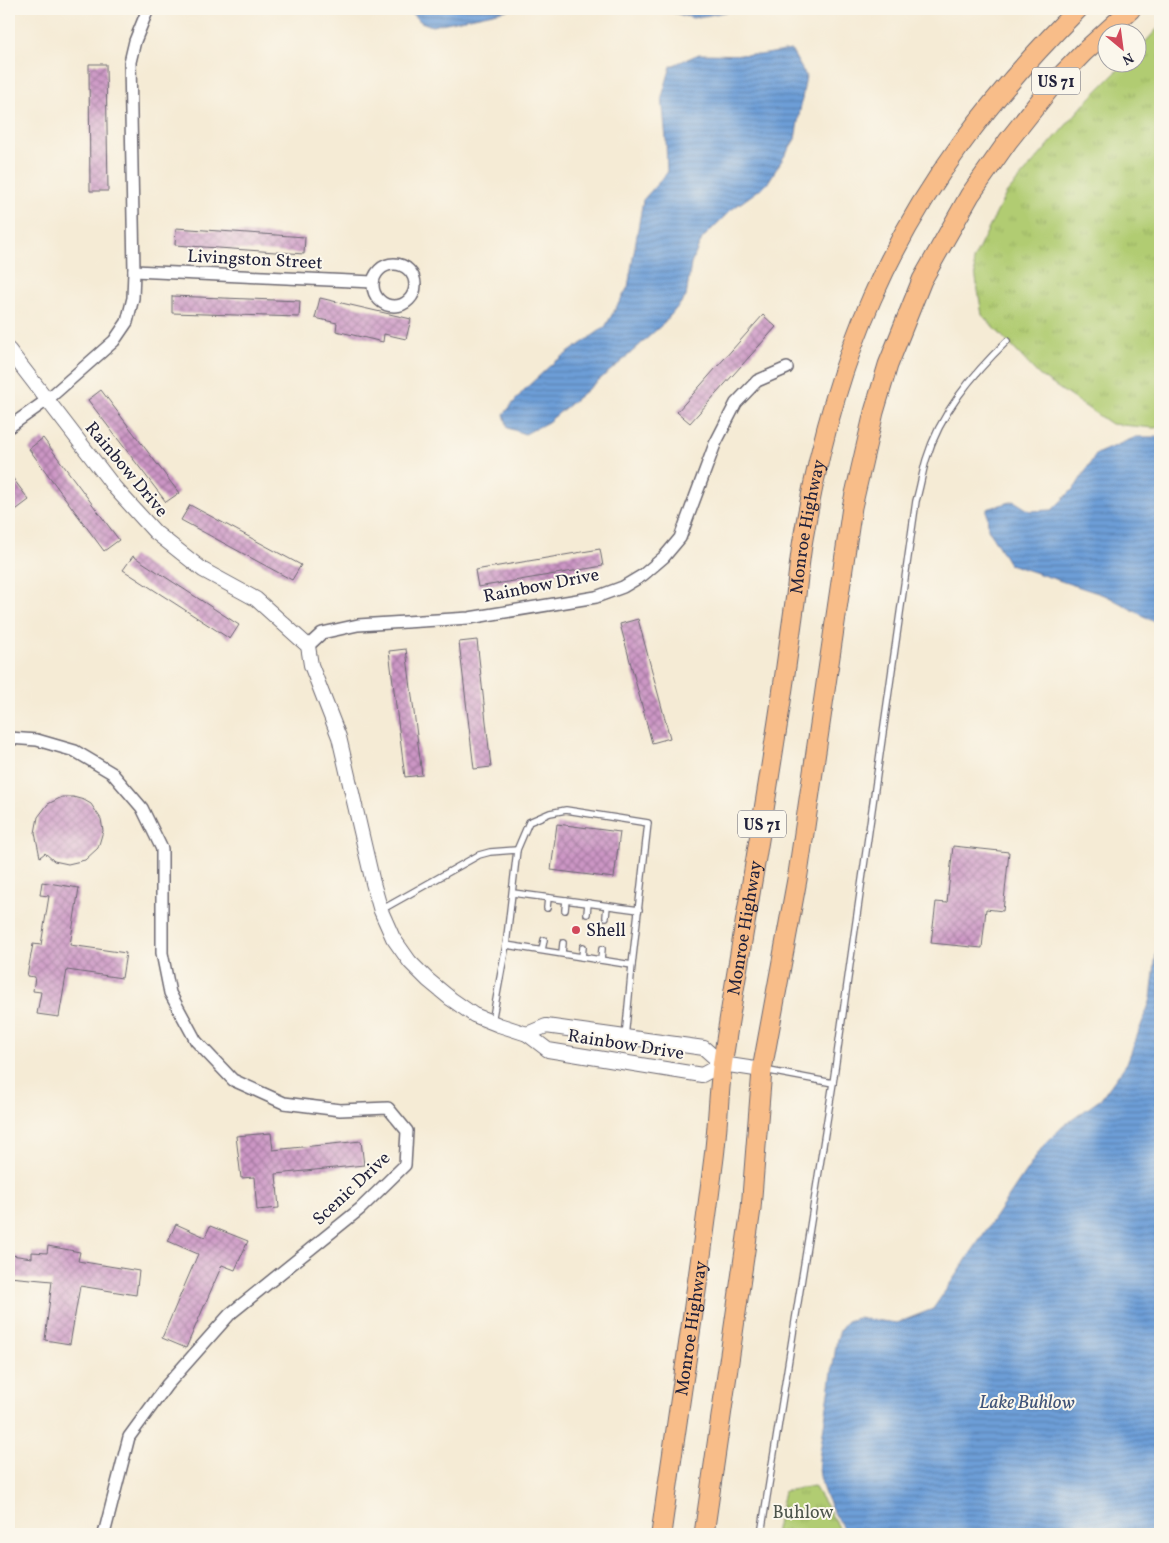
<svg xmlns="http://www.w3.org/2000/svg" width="1169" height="1543" font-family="Vollkorn,serif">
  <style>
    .grass { fill: url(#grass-tufts); stroke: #6a7756 }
    .water { fill: url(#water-rules); stroke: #486089 }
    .building { fill: url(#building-cross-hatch) }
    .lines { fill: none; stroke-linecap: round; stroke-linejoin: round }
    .service-casing { stroke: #6c6871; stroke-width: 8 }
    .minor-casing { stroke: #6c6871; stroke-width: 14 }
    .tertiary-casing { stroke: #6c6871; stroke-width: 16 }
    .trunk-casing { stroke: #6c6871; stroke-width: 21 }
    .service { stroke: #fff; stroke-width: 5.5 }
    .minor { stroke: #fff; stroke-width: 11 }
    .tertiary { stroke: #fff; stroke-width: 14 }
    .trunk { stroke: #f8bd89; stroke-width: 19 }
    .poi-dot { fill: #d1495b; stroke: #fbf7ec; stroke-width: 2 }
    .labels { text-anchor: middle; stroke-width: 4; stroke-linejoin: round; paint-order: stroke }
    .shield { fill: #fbf7ec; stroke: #636270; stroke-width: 1 }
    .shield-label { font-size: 16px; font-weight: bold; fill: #22223b }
    .street-label { font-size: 18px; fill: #22223b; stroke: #fbf7ec }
    .poi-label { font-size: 18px; fill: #22223b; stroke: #fbf7ec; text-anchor: start }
    .park-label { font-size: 18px; fill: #4d554c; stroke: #fbf7ec }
    .water-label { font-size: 19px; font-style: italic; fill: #405479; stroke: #fbf7ec }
  </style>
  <defs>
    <pattern id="grass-tufts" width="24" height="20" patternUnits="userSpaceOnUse" patternTransform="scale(1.25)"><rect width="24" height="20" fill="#b1cc72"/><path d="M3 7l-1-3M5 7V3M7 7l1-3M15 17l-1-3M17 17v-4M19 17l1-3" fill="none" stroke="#98af64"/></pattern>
    <pattern id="water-rules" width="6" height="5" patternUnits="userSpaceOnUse" patternTransform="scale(1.25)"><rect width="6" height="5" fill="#6d9ed7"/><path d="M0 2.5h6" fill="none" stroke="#5980b0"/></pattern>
    <pattern id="building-cross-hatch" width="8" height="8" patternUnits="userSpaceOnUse" patternTransform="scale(1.25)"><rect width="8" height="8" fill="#cc96c5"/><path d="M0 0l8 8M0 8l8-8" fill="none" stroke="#a57aa1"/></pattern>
  </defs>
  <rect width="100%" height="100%" fill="#fbf7ec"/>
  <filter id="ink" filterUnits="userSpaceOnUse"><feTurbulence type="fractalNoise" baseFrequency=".02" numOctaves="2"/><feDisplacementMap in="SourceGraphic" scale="10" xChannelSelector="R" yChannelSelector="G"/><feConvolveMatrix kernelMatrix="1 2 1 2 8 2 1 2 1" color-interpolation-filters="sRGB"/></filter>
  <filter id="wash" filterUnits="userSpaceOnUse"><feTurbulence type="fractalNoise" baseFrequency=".0096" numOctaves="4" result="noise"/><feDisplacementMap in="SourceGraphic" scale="20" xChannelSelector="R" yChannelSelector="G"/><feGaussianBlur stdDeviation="1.12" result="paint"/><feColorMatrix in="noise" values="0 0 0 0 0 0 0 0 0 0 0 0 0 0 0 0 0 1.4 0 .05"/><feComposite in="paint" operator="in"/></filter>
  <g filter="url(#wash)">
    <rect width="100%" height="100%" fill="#f5ebd5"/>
    <g class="grass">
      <polygon points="1160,26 1160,427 1154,428 1111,424 1039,375 982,315 973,260 1006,194 1087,101 1125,63 1136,62 1137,51"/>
      <polygon points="814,1486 843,1534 775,1534 784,1491"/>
    </g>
    <g class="water">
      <polygon points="409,9 512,9 432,26 421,22 409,11"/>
      <polygon points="666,9 741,9 693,18 671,12"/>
      <polygon points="791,50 806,76 795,139 767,184 731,210 702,239 691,264 686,297 664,323 622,361 548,422 525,434 508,428 504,414 525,389 552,364 605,327 628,287 643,200 667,173 666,139 662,97 671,66 699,54 760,55"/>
      <polygon points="1136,437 1160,437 1160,625 1107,596 1009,564 988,529 987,509 1014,501 1030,511 1052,510 1076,486 1096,454"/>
      <path d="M1160,918V1534H847C832,1509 818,1490 819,1459L837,1339L841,1328L847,1321L857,1318L897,1323L933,1309L1043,1146L1062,1127L1101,1099L1127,1063L1151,999Z"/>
    </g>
    <g id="blocks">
      <g class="building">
        <polygon points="89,64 106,64 108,191 90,191"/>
        <polygon points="176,228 305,237 304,254 175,245"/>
        <polygon points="172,296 300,301 299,317 172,313"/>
        <polygon points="320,298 411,319 406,339 384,334 383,342 336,331 337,323 315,318"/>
        <polygon points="763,315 776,327 690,423 677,412"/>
        <polygon points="101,390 179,493 166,502 88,400"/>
        <polygon points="43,438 119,540 104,551 29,449"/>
        <polygon points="9,473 29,500 9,515"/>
        <polygon points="190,505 301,565 292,580 181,520"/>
        <polygon points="600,549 603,566 478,587 475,570"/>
        <polygon points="133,556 239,625 230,639 123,570"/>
        <polygon points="638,619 670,738 652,743 620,624"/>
        <polygon points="477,640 491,767 474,769 459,642"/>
        <polygon points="406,649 422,775 405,777 389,651"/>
        <polygon points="62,797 73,797 84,800 91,804 101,819 103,831 98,848 85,860 68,864 54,861 45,853 40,857 35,833 38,817 48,804"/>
        <polygon points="557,824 620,832 614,878 551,870"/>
        <polygon points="953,846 1009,852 1003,911 986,909 982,948 931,943 936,902 947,903"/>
        <polygon points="42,882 79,888 70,945 126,953 122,978 67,970 59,1017 37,1014 41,992 33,991 35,977 27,976 33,944 41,945 49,896 40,895"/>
        <polygon points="271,1133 273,1150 361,1141 364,1165 276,1174 279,1208 257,1210 254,1177 241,1178 236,1136"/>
        <polygon points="176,1224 205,1237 210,1226 248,1241 235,1270 222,1265 186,1348 162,1338 198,1254 168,1241"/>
        <polygon points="48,1246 80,1252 78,1261 139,1271 136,1295 80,1286 70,1344 45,1340 52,1281 9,1277 11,1255 32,1258 32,1252 47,1253"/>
      </g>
    </g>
  </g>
  <g filter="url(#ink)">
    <use href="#blocks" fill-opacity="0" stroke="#6c6871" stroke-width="1"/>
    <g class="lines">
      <defs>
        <g id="service">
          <polyline points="513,893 639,910"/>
          <polyline points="547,908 548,898"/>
          <polyline points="381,910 479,855 490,852 517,850"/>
          <polyline points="565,910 566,900"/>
          <polyline points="587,914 588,903"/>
          <polyline points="606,917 607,906"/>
          <polyline points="506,945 632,965"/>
          <polyline points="542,950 544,940"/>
          <polyline points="562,953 563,943"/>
          <polyline points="582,957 583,947"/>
          <polyline points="601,960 602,949"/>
          <polyline points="492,1022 506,945 517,850 529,822 550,813 566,810 648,823 632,965 625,1038"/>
          <path d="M764,1070L833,1083L916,501C920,488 922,474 926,460C940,413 973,374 1007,341"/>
          <polyline points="761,1534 833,1083"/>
        </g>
        <g id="minor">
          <circle cx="394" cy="285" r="21"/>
          <polyline points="134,271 373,282"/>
          <polyline points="9,427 47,400 114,341 127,322 133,298 134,271 130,62 135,41 148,9"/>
          <polyline points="308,646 322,633 358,625 469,618 596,597 623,587 643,575 664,557 680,538 715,444 736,403 757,381 787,368"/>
          <polyline points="9,738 37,740 75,751 112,773 142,808 162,849 162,953 170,993 196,1041 233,1080 284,1103 340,1110 388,1108 407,1131 405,1165 360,1209 230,1314 167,1385 129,1437 104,1534"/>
        </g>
        <g id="tertiary">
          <polyline points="9,350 115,488 155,532 203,570 256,599 308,646 311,665 339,737 373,883 381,911 393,938 410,962 428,980 451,999 474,1015 499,1025 527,1034 548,1050 702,1075 722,1064"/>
          <polyline points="527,1034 546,1026 704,1048 722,1064 762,1070"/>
        </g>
        <g id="trunk">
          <path id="s1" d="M661,1534C678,1411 698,1288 713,1165C718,1130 718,1095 723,1060C739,953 759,846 775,740C783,692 789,643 796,595C798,576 800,557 803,539C817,457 838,374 872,298C921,186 993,94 1078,9"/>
          <polyline points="704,1534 751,1209 762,1070 798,874 852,507 874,412 888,365 922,280 970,195 1008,141 1054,83 1084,52 1131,9"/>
        </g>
      </defs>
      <use href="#service" class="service-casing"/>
      <use href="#minor" class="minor-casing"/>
      <use href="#tertiary" class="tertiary-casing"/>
      <use href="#trunk" class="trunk-casing"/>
      <use href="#service" class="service"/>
      <use href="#minor" class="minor"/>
      <use href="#tertiary" class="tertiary"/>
      <use href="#trunk" class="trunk"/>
    </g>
  </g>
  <circle class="poi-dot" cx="576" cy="930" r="5"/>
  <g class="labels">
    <g class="shield">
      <rect x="1032" y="67.5" width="48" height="27" rx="4"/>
      <rect x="738" y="810.5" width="48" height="27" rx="4"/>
    </g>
    <g class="shield-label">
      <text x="1056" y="87">US 71</text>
      <text x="762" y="830">US 71</text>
    </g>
    <g class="street-label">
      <text transform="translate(255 259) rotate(3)" y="6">Livingston Street</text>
      <text transform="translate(127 469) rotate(50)" y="6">Rainbow Drive</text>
      <text dy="6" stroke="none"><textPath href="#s1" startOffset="1018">Monroe Highway</textPath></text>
      <text transform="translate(541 585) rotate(-11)" y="6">Rainbow Drive</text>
      <text dy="6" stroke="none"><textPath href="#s1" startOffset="612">Monroe Highway</textPath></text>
      <text transform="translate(626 1044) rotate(9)" y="6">Rainbow Drive</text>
      <text transform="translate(351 1188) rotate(-43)" y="6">Scenic Drive</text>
      <text dy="6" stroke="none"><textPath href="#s1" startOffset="208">Monroe Highway</textPath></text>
    </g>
    <g class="poi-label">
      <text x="586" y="936">Shell</text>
    </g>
    <g class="park-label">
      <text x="803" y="1518">Buhlow</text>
    </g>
    <g class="water-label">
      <text x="1027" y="1408">Lake Buhlow</text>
    </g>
  </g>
  <rect width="1169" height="1543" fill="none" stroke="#fbf7ec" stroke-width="30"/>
  <g transform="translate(1122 48) rotate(151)"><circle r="24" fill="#fbf7ec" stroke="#a4a2a5"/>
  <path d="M0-4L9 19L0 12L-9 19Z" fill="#d1495b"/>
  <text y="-8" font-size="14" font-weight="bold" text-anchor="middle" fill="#22223b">N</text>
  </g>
</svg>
